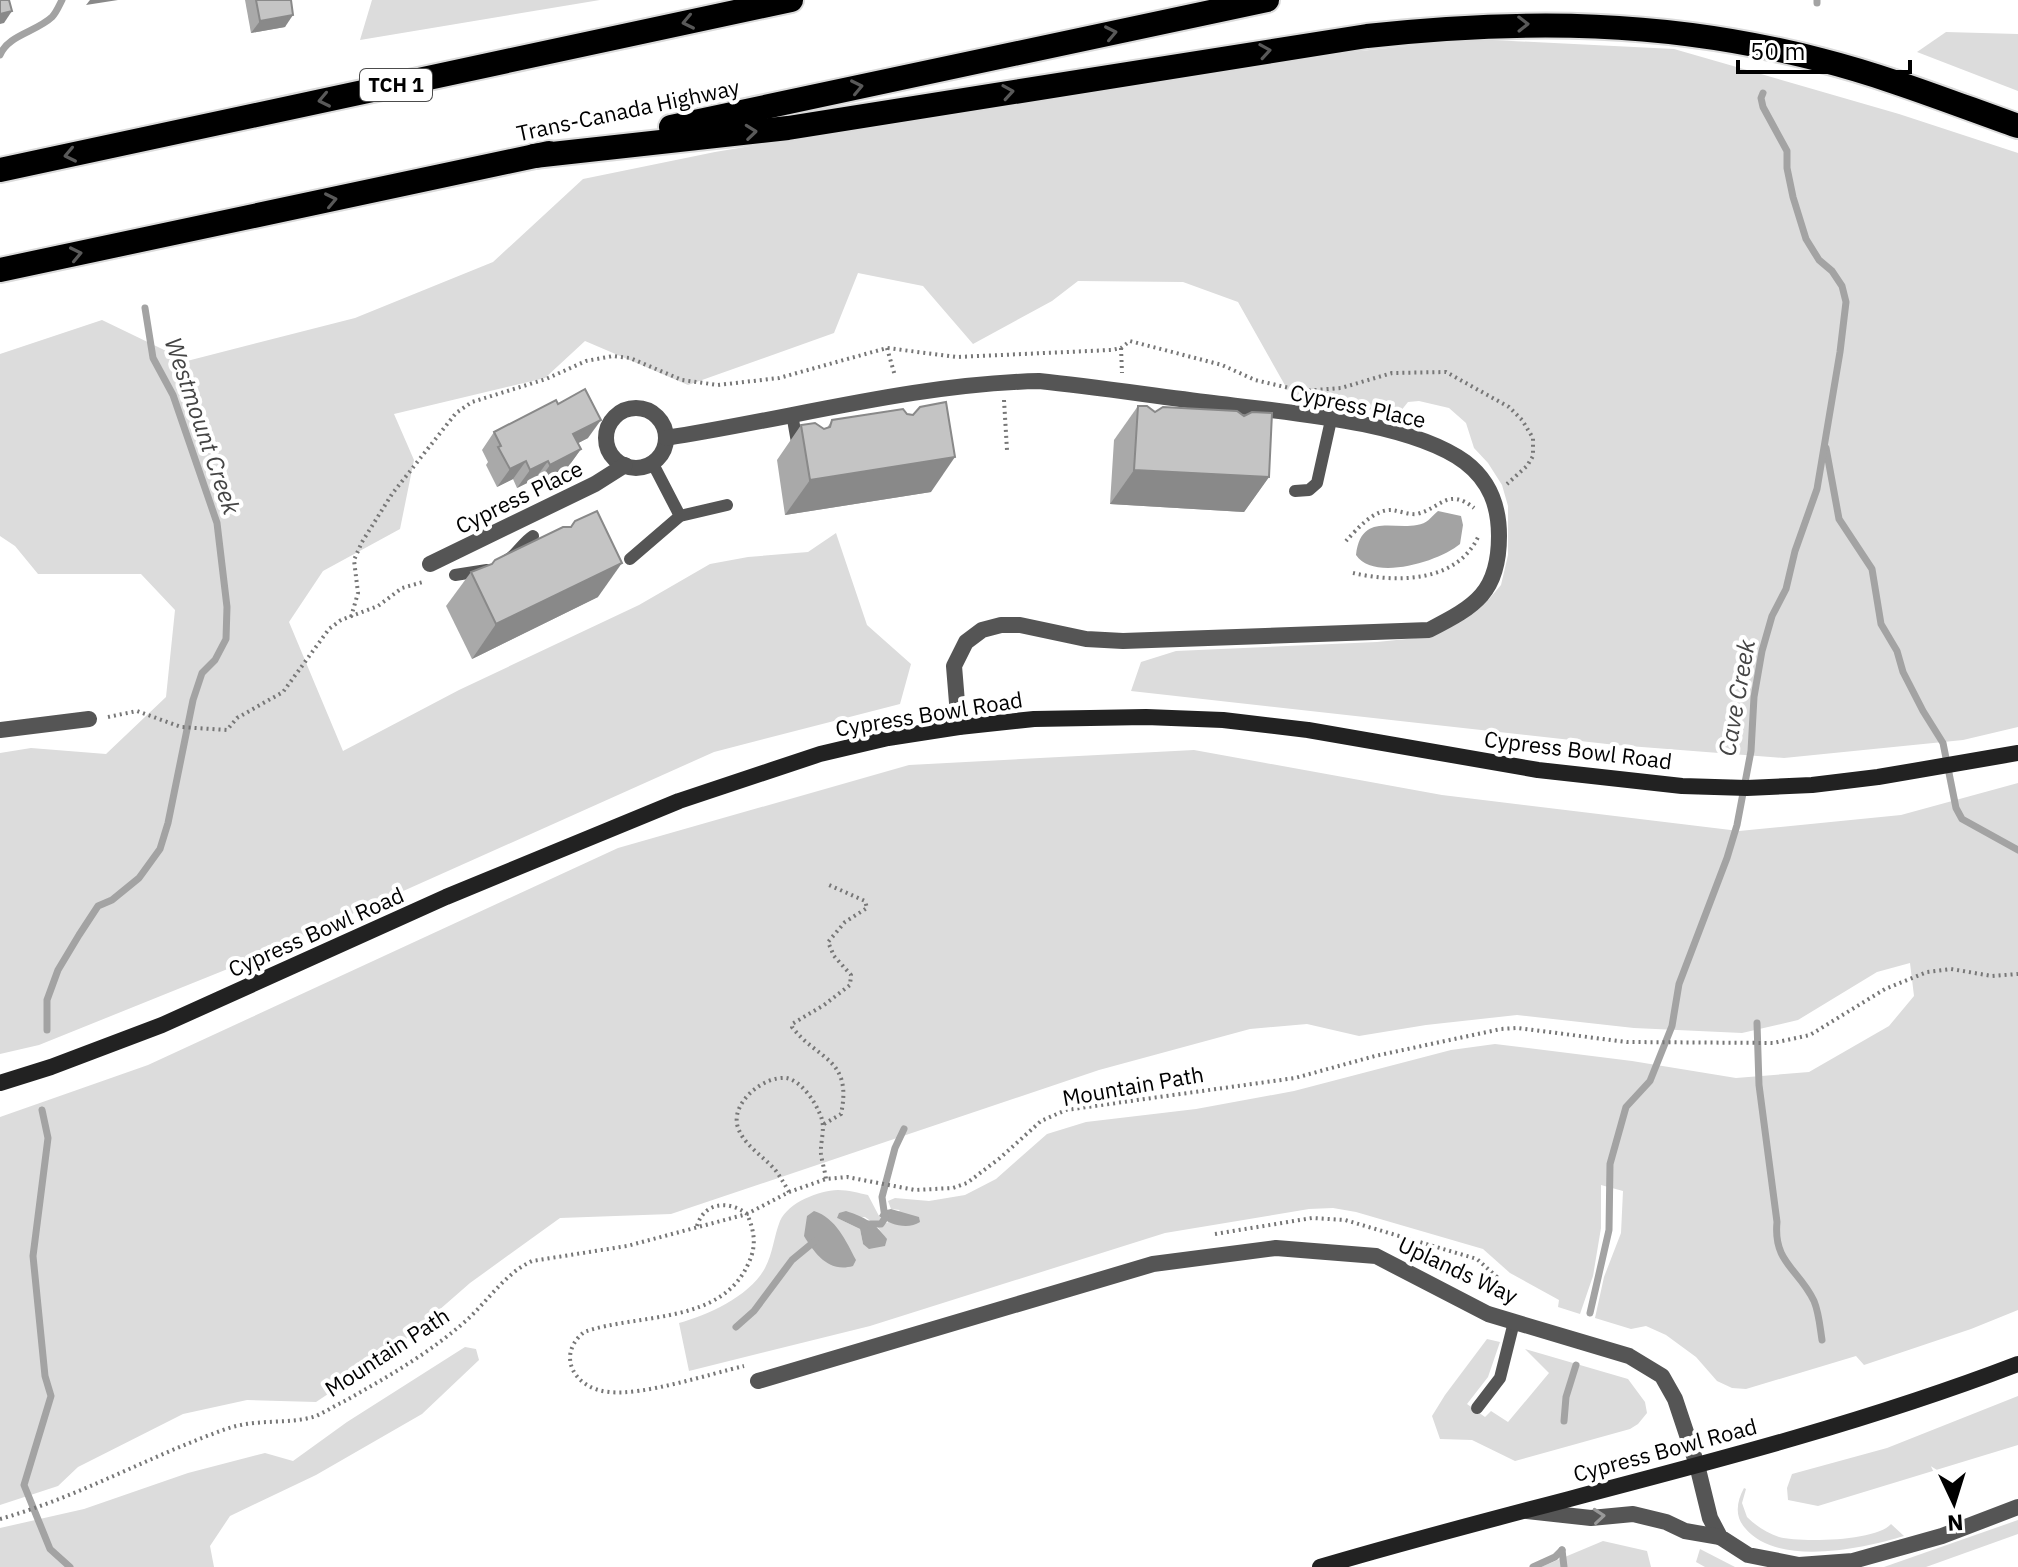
<svg xmlns="http://www.w3.org/2000/svg" width="2018" height="1567" font-family="'IBM Plex Sans',sans-serif">
  <style>
    .green { fill: #dcdcdc; fill-rule: evenodd }
    .water { fill: #a3a3a3 }
    .lines { fill: none; stroke-linecap: round; stroke-linejoin: round }
    .stream { stroke: #a3a3a3; stroke-width: 7 }
    .highway-casing { stroke: #dbdbdb; stroke-width: 28 }
    .path { stroke: #777; stroke-width: 4; stroke-dasharray: 2 4; stroke-linecap: butt }
    .lane { stroke: #555; stroke-width: 12 }
    .street { stroke: #555; stroke-width: 16 }
    .secondary { stroke: #222; stroke-width: 16 }
    .highway { stroke: #000; stroke-width: 24 }
    .wall { fill: #a9a9a9 }
    .shaded-wall { fill: #898989 }
    .building { fill: #c4c4c4; stroke: #898989; stroke-width: 2 }
    .oneway { stroke: #595959 }
    .oneway2 { stroke: #999 }
    .labels { text-anchor: middle; stroke-width: 8; stroke-linejoin: round; paint-order: stroke }
    .shield { fill: #fff; stroke: #4c4c4c; stroke-width: 2 }
    .shield-label { font-size: 20px; font-weight: bold; fill: #000 }
    .street-label { font-size: 22px; fill: #000; stroke: #fff }
    .water-label { font-size: 24px; font-style: italic; fill: #444; stroke: #fff }
  </style>
  <rect width="100%" height="100%" fill="#fff"/>
  <g class="green">
    <polygon points="372,0 600,0 360,40"/>
    <polygon points="1946,32 2018,34 2018,91 1917,52"/>
    <polygon points="1472,39 1674,49 1899,114 2018,153 2018,727 1963,740 1784,758 1616,745 1131,691 1141,662 1176,651 1377,642 1426,637 1462,619 1489,599 1501,585 1508,555 1508,506 1502,485 1488,463 1474,448 1466,423 1449,408 1419,401 1408,402 1400,412 1365,409 1351,415 1295,403 1238,302 1183,282 1078,281 1052,301 973,344 923,286 858,273 834,333 688,385 585,341 545,378 394,414 414,460 400,529 323,571 289,622 343,751 459,690 639,605 710,564 748,557 808,552 836,533 867,625 911,664 900,704 714,752 240,964 39,1045 0,1054 0,753 31,748 106,754 166,697 175,610 141,574 38,574 15,546 0,536 0,354 102,320 187,361 355,318 493,262 583,179 715,152 1213,67"/>
    <path d="M1194,750L1442,795L1739,831L1901,815L2018,783V1310L1971,1329L1864,1365L1856,1356L1746,1389L1732,1388L1717,1381L1696,1357L1666,1335L1646,1326L1631,1329L1595,1318L1604,1277L1621,1233L1623,1191L1601,1185V1228L1593,1276L1580,1314L1558,1307L1559,1300L1510,1273L1483,1249L1356,1212L1333,1208L1309,1209L1165,1233L870,1326L689,1371L679,1323C708,1315 750,1296 765,1268C773,1253 774,1236 780,1221C789,1202 818,1191 838,1190C848,1190 859,1193 868,1195L879,1216L887,1223L900,1210L891,1209L888,1201L895,1198L929,1201L965,1195L996,1179L1047,1134L1086,1122L1196,1109L1294,1091L1451,1050L1495,1044L1632,1061L1736,1078L1809,1072L1889,1026L1914,996L1910,963L1877,972L1798,1020L1742,1033L1634,1028L1517,1015L1426,1025L1359,1036L1307,1024L1250,1029L1099,1070L671,1214L560,1218L470,1283L391,1352L316,1402L247,1400L183,1414L78,1467L58,1486L0,1505V1117L148,1065L618,848L909,765ZM865,1217L876,1225L886,1238L863,1244L860,1229L837,1218Z"/>
    <polygon points="1487,1339 1500,1342 1488,1377 1467,1404 1485,1417 1491,1411 1508,1422 1549,1373 1525,1349 1628,1379 1645,1402 1647,1413 1638,1424 1630,1429 1515,1461 1472,1440 1440,1439 1432,1416 1445,1395"/>
    <polygon points="465,1347 476,1349 479,1360 422,1414 316,1475 230,1516 210,1546 214,1567 0,1567 0,1528 84,1509 188,1473 265,1453 293,1461 347,1422"/>
    <polygon points="2018,1396 2018,1445 1818,1506 1788,1500 1787,1488 1792,1474 1887,1448"/>
    <path d="M1744,1488L1746,1489L1742,1503L1747,1517C1756,1526 1767,1533 1779,1537C1801,1543 1877,1541 1891,1524L1904,1536C1862,1549 1777,1567 1745,1528C1734,1516 1737,1501 1744,1488Z"/>
    <polygon points="2018,1520 2018,1534 1926,1567 1884,1567"/>
    <polygon points="1603,1541 1647,1551 1651,1567 1541,1567"/>
    <polygon points="1700,1549 1735,1567 1705,1567 1696,1562"/>
  </g>
  <g class="water">
    <path d="M1438,511L1461,516L1463,525L1460,544C1440,561 1374,582 1356,555C1361,513 1392,530 1417,525C1427,524 1431,517 1438,511Z"/>
    <path d="M891,1209L919,1217L920,1222C908,1230 890,1225 879,1216L882,1211Z"/>
    <path d="M814,1211C836,1218 846,1241 856,1260L853,1266C829,1273 815,1254 804,1236L807,1216Z"/>
    <path d="M846,1211C865,1217 875,1223 887,1239L885,1246L869,1249L863,1244L860,1229L837,1218L839,1213Z"/>
  </g>
  <g class="lines">
    <g class="stream">
      <polyline points="1817,3 1817,0"/>
      <path d="M0,55C8,35 36,32 52,17C56,13 59,6 62,0"/>
      <polyline points="1826,448 1839,519 1872,569 1881,624 1897,651 1903,672 1923,711 1943,743 1956,808 1962,819 2018,850"/>
      <path d="M1757,1023L1759,1085L1777,1222C1773,1263 1799,1269 1814,1301C1819,1313 1820,1327 1822,1340"/>
      <polyline points="47,1030 47,1000 58,970 79,935 98,906 112,900 139,878 160,849 168,823 193,700 202,673 215,660 226,639 227,607 217,523 173,395 153,358 145,308"/>
      <polyline points="42,1110 48,1138 33,1256 45,1376 51,1396 24,1485 50,1549 70,1567"/>
      <polyline points="868,1224 881,1224 885,1218 882,1197 895,1148 904,1129"/>
      <polyline points="1590,1313 1609,1230 1610,1164 1626,1107 1650,1081 1672,1026 1679,984 1727,858 1737,825 1751,751 1754,697 1762,651 1772,616 1786,589 1795,551 1817,489 1840,352 1846,302 1842,286 1832,271 1819,260 1806,239 1793,197 1787,168 1787,151 1763,107 1761,98 1763,93"/>
      <polyline points="736,1327 754,1311 792,1260 815,1241"/>
      <polyline points="1564,1421 1566,1397 1576,1365"/>
      <polyline points="1562,1550 1564,1567"/>
      <polyline points="1533,1567 1555,1557 1562,1550"/>
    </g>
    <defs>
      <g id="highway">
        <polyline points="671,127 1267,0"/>
        <path d="M534,156L788,128L1367,36C1525,19 1667,20 1821,60C1888,77 1953,103 2018,126"/>
        <polyline points="0,170 791,0"/>
        <polyline points="0,270 549,153"/>
      </g>
    </defs>
    <use href="#highway" class="highway-casing"/>
    <g class="path">
      <polyline points="887,348 895,376"/>
      <polyline points="1121,348 1122,373"/>
      <polyline points="1004,400 1007,450"/>
      <path d="M1346,541C1357,529 1374,509 1392,510C1400,511 1409,515 1417,514C1441,508 1448,487 1474,508"/>
      <path d="M1353,573C1397,583 1458,583 1479,535"/>
      <polyline points="351,617 358,593 354,560 362,542 392,494 456,413 472,402 546,379 586,361 613,356 630,358 682,380 718,385 779,378 887,348 957,357 1111,350 1121,348 1130,341 1222,365 1255,380 1302,391 1341,388 1392,373 1446,372 1509,407 1522,420 1533,438 1533,456 1527,466 1507,484"/>
      <polyline points="108,717 137,711 181,727 227,730 237,718 283,692 329,629 341,620 378,606 402,588 423,582"/>
      <path d="M824,1124L841,1114C853,1058 817,1060 792,1027V1024L824,1005L850,985L851,975L834,956L828,942L845,922L867,908L865,901L829,885"/>
      <path d="M789,1192C785,1185 781,1178 776,1171C764,1156 741,1144 737,1124C733,1101 764,1076 786,1078C800,1080 814,1100 819,1112C827,1127 820,1139 821,1154C822,1162 825,1171 826,1179"/>
      <path d="M697,1226C704,1202 729,1200 747,1214C754,1230 757,1245 749,1262C723,1325 638,1313 584,1332C555,1356 575,1389 609,1392C642,1396 710,1374 744,1366"/>
      <polyline points="1215,1234 1312,1218 1345,1220 1477,1259 1497,1277 1508,1299"/>
      <path d="M0,1519C79,1497 149,1456 226,1429C257,1418 289,1425 316,1416C325,1412 334,1406 343,1402C386,1378 433,1351 469,1318C490,1298 506,1273 532,1261L627,1246L747,1214L789,1192L826,1179L847,1177L915,1190L953,1188L967,1183L1000,1158L1041,1121L1066,1110L1295,1078L1375,1056L1501,1029L1517,1028L1627,1042L1773,1043L1810,1035L1885,989L1927,972L1951,969L1992,976L2018,974"/>
    </g>
    <g class="lane">
      <polyline points="792,414 798,448"/>
      <polyline points="652,462 680,516"/>
      <polyline points="1295,491 1309,490 1317,483 1331,420"/>
      <polyline points="630,559 680,516 727,505"/>
      <path d="M507,560C516,556 522,543 533,536"/>
      <polyline points="455,575 487,570"/>
      <polyline points="1477,1408 1500,1378 1514,1322"/>
    </g>
    <g class="street">
      <circle cx="636" cy="438" r="30"/>
      <path d="M666,438C790,419 913,384 1039,381C1097,387 1155,396 1213,403C1283,412 1409,421 1465,462C1490,481 1499,506 1499,536C1499,592 1476,606 1429,630L1123,641L1086,639L1020,625H1001L982,630L966,642L954,666L959,727"/>
      <polyline points="430,564 595,484 625,465"/>
      <polyline points="0,730 89,719"/>
      <polyline points="758,1381 1153,1264 1276,1248 1376,1256 1488,1314 1629,1356 1662,1376 1675,1399 1697,1465 1710,1518 1720,1537 1748,1555 1799,1565 1853,1561 1942,1536 2018,1507"/>
      <polyline points="1527,1511 1591,1518 1633,1514 1666,1522 1685,1531 1720,1537"/>
    </g>
    <g class="secondary">
      <polyline points="0,1083 51,1067 162,1025 446,897 679,801 820,754 888,738 959,727 1034,719 1146,717 1223,720 1308,730 1538,770 1682,786 1747,788 1812,785 1878,777 2018,753"/>
      <path d="M1320,1567C1552,1498 1791,1451 2018,1364"/>
    </g>
    <use href="#highway" class="highway"/>
  </g>
  <g class="wall">
    <polygon points="245,0 291,0 285,27 251,33"/>
    <polygon points="558,404 588,438 578,443 581,449 568,467 537,483 535,479 517,488 513,479 497,487 486,465 488,462 482,450 494,432"/>
    <polygon points="1138,406 1155,412 1269,477 1244,512 1110,504 1114,440"/>
    <polygon points="832,420 931,492 785,515 777,460 801,425 824,429 827,428"/>
    <polygon points="471,572 598,597 472,659 446,606"/>
  </g>
  <g class="shaded-wall">
    <polygon points="90,0 118,0 86,5"/>
    <polygon points="12,11 4,23 0,24 0,14"/>
    <polygon points="293,15 285,27 251,33 260,21"/>
    <polygon points="601,420 588,438 561,452 573,434"/>
    <polygon points="581,449 568,467 537,483 550,465"/>
    <polygon points="955,457 931,492 785,515 810,480"/>
    <polygon points="526,461 513,479 497,487 510,469"/>
    <polygon points="548,461 535,479 517,488 530,470"/>
    <polygon points="1134,470 1269,477 1244,512 1110,504"/>
    <polygon points="622,563 598,597 472,659 496,624"/>
  </g>
  <g class="building">
    <polygon points="0,0 9,0 12,11 0,14"/>
    <polygon points="256,0 291,0 293,15 260,21"/>
    <polygon points="585,389 601,420 573,434 581,449 550,465 548,461 530,470 526,461 510,469 498,447 501,446 494,432 556,400 558,404"/>
    <polygon points="946,402 955,457 810,480 801,425 815,423 824,429 830,427 832,420 903,409 907,414 913,415 920,407"/>
    <polygon points="1138,406 1147,406 1155,412 1163,407 1237,411 1244,416 1252,412 1272,413 1269,477 1134,470"/>
    <polygon points="597,511 622,563 496,624 471,572 492,564 495,560 563,527 571,527 575,521"/>
  </g>
  <defs><path id="oneway-chevron" d="M-2-3.5L2.5 0L-2 3.5" fill="none" stroke-width="1.6" stroke-linecap="round" stroke-linejoin="round" transform="scale(2)"/></defs>
  <g class="oneway">
    <use href="#oneway-chevron" transform="translate(688 22) rotate(168)"/>
    <use href="#oneway-chevron" transform="translate(1523 24) rotate(-1)"/>
    <use href="#oneway-chevron" transform="translate(1111 33) rotate(-12)"/>
    <use href="#oneway-chevron" transform="translate(1265 51) rotate(-9)"/>
    <use href="#oneway-chevron" transform="translate(857 87) rotate(-12)"/>
    <use href="#oneway-chevron" transform="translate(1008 92) rotate(-9)"/>
    <use href="#oneway-chevron" transform="translate(324 100) rotate(168)"/>
    <use href="#oneway-chevron" transform="translate(751 132) rotate(-6)"/>
    <use href="#oneway-chevron" transform="translate(70 155) rotate(168)"/>
    <use href="#oneway-chevron" transform="translate(331 200) rotate(-12)"/>
    <use href="#oneway-chevron" transform="translate(76 254) rotate(-12)"/>
  </g>
  <use class="oneway2" href="#oneway-chevron" transform="translate(1599 1516) rotate(-5)"/>
  <g class="labels">
    <rect class="shield" x="360" y="69" width="72" height="32" rx="6"/>
    <g class="shield-label">
      <text x="396" y="92">TCH 1</text>
    </g>
    <g class="street-label">
      <text transform="translate(628 110) rotate(-12)" y="8">Trans-Canada Highway</text>
      <text transform="translate(1358 406) rotate(12)" y="8">Cypress Place</text>
      <text transform="translate(519 497) rotate(-26)" y="8">Cypress Place</text>
      <text transform="translate(929 714) rotate(-9)" y="8">Cypress Bowl Road</text>
      <text transform="translate(1578 750) rotate(7)" y="8">Cypress Bowl Road</text>
      <text transform="translate(316 932) rotate(-24)" y="8">Cypress Bowl Road</text>
      <text transform="translate(1133 1086) rotate(-10)" y="8">Mountain Path</text>
      <text transform="translate(1458 1270) rotate(25)" y="8">Uplands Way</text>
      <text transform="translate(387 1352) rotate(-33)" y="8">Mountain Path</text>
      <text transform="translate(1665 1450) rotate(-15)" y="8">Cypress Bowl Road</text>
    </g>
    <g class="water-label">
      <text transform="translate(202 426) rotate(71)" y="8">Westmount Creek</text>
      <text transform="translate(1737 698) rotate(-80)" y="8">Cave Creek</text>
    </g>
  </g>
  <g transform="translate(1954 1503) rotate(176)" stroke="#ffffff" stroke-width="6" paint-order="stroke">
  <path d="M0-6L14 30L0 20L-14 30Z" fill="#000000"/>
  <text y="-12" font-size="22" font-weight="bold" text-anchor="middle" fill="#000000">N</text>
  </g>
  <path d="M1738 60v12h172v-12" fill="none" stroke="#000000" stroke-width="4"/>
  <text x="1750" y="60" font-size="24" fill="#000000" stroke="#ffffff" stroke-width="6" paint-order="stroke">50 m</text>
</svg>
